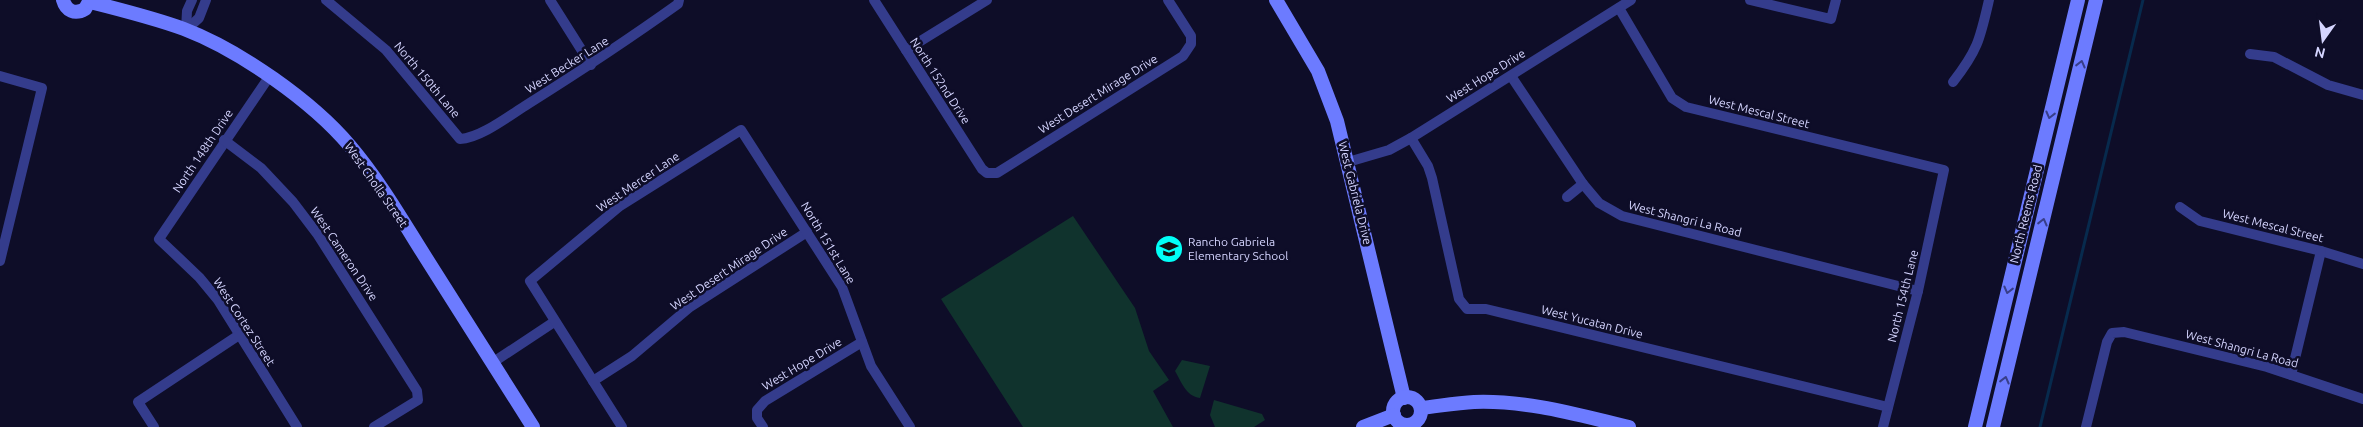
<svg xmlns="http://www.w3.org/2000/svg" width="2363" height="427" font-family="Ubuntu,sans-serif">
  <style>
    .green { fill: #10332d }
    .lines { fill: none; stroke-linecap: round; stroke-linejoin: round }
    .stream { stroke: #072a4d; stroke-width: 3 }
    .street { stroke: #343c8c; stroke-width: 10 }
    .secondary { stroke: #6c7bff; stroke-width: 14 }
    .oneway { stroke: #383e89 }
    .labels { text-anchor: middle; stroke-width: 5; stroke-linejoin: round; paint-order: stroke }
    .street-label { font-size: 12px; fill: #d5d5ff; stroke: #0e0d28 }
    .poi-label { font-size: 12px; fill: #d5d5ff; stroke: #0e0d28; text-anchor: start }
  </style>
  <rect width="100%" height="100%" fill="#0e0d28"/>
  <g class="green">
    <polygon points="1073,216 1135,308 1149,351 1169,380 1153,391 1173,427 1023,427 941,299"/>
    <path d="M1182,360L1210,366L1200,398C1186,396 1182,383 1175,371Z"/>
    <polygon points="1214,400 1262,414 1265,420 1254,427 1215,427 1210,415"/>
  </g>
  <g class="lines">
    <polyline class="stream" points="2040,427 2143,0"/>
    <g class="street">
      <path d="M326,0L386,50L460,139C481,138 510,115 528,104C579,72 629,39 678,4L679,0"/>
      <polyline points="550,0 591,65"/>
      <polyline points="874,0 982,169 987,173 997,173 1183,56 1191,44 1191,36 1168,0"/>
      <polyline points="1750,0 1831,19 1836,0"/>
      <polyline points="1619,8 1672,98 1686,107 1944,170 1918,291 1883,427"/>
      <polyline points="186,30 199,18 206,0"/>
      <polyline points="186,30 187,11 192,0"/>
      <polyline points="906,50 987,0"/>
      <polyline points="2250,54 2274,57 2328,85 2363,95"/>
      <polyline points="0,76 42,88 0,261"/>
      <polyline points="1511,76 1583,184 1599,203 1622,216 1918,291"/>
      <polyline points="269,77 159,239 199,277 218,300 297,427"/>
      <path d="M1953,82C1978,50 1980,39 1989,0"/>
      <polyline points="1411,138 1428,166 1432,178 1459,299 1467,309 1486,309 1888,407"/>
      <polyline points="224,140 261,168 293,202 318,235 417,391 418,400 374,427"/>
      <polyline points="1348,162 1389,150 1411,138 1631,0"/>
      <polyline points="1567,197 1583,184"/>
      <polyline points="2180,207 2200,221 2321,251 2363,264"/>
      <polyline points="492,363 554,322"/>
      <polyline points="2291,375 2321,251"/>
      <polyline points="593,381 632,356 690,307 807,232"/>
      <polyline points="154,427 138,402 239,335"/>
      <polyline points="622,427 530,281 620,206 741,130 842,287 871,366 910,427"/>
      <polyline points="763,427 757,418 757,410 765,401 862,342"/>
      <polyline points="2086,427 2107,342 2112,333 2124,332 2267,367 2363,399"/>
    </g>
    <g class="secondary">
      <path d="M63,0C66,11 75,15 85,9L90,0"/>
      <polyline points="1276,0 1318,71 1337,121 1404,398"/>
      <path d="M90,2C122,10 154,18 184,29C239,50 312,101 350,146C379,180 402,220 426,258C462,314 497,371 533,427"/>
      <circle cx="1407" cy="411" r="14"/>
      <path d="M1421,408C1439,406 1457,403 1474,402C1527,400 1578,415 1629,427"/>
      <polyline points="1363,427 1394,415"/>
      <polyline points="1975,427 2078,0"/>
      <polyline points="1993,427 2096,0"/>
    </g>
  </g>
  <defs><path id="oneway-chevron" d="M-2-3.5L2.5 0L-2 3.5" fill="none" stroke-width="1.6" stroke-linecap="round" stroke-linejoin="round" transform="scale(1.25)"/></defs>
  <g class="oneway">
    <use href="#oneway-chevron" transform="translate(2081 64) rotate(-76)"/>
    <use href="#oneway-chevron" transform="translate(2050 115) rotate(104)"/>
    <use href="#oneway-chevron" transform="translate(2043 222) rotate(-76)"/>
    <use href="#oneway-chevron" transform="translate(2008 290) rotate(104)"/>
    <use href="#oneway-chevron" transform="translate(2005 380) rotate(-76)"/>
  </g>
  <defs>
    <symbol id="school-disc" viewBox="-11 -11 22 22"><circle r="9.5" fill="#01fff7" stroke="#0e0d28"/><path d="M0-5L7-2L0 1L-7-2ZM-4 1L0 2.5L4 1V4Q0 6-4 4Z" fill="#111"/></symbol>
  </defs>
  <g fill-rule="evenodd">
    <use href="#school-disc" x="1153" y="233" width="32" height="32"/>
  </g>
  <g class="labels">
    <g class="street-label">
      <text transform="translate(567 65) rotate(-32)" y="4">West Becker Lane</text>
      <text transform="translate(1486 76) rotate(-32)" y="4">West Hope Drive</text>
      <text transform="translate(427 80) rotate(50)" y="4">North 150th Lane</text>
      <text transform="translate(940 81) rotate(57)" y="4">North 152nd Drive</text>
      <text transform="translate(1098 94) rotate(-32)" y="4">West Desert Mirage Drive</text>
      <text transform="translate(1759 112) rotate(14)" y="4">West Mescal Street</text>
      <text transform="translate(203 151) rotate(-56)" y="4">North 148th Drive</text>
      <text transform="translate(638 182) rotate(-34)" y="4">West Mercer Lane</text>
      <text transform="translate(376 185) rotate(55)" y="4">West Cholla Street</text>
      <text transform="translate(1355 193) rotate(76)" y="4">West Gabriela Drive</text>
      <text transform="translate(2026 214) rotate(-76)" y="4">North Reems Road</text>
      <text transform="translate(1685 219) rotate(14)" y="4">West Shangri La Road</text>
      <text transform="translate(2273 226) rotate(14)" y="4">West Mescal Street</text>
      <text transform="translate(828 243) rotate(59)" y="4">North 151st Lane</text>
      <text transform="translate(344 254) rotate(56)" y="4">West Cameron Drive</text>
      <text transform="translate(729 269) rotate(-34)" y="4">West Desert Mirage Drive</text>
      <text transform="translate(1903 296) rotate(-76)" y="4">North 154th Lane</text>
      <text transform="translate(244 322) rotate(57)" y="4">West Cortez Street</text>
      <text transform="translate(1592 322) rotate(14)" y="4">West Yucatan Drive</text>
      <text transform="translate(2242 349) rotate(15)" y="4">West Shangri La Road</text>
      <text transform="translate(802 364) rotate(-31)" y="4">West Hope Drive</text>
    </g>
    <g class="poi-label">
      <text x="1188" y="246">Rancho Gabriela<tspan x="1188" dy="14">Elementary School</tspan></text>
    </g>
  </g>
  <g transform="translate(2323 40) rotate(194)" stroke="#0e0d28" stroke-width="4" paint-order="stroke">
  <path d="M0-4L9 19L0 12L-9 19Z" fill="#d5d5ff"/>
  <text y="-8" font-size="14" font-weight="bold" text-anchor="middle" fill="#d5d5ff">N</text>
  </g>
</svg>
